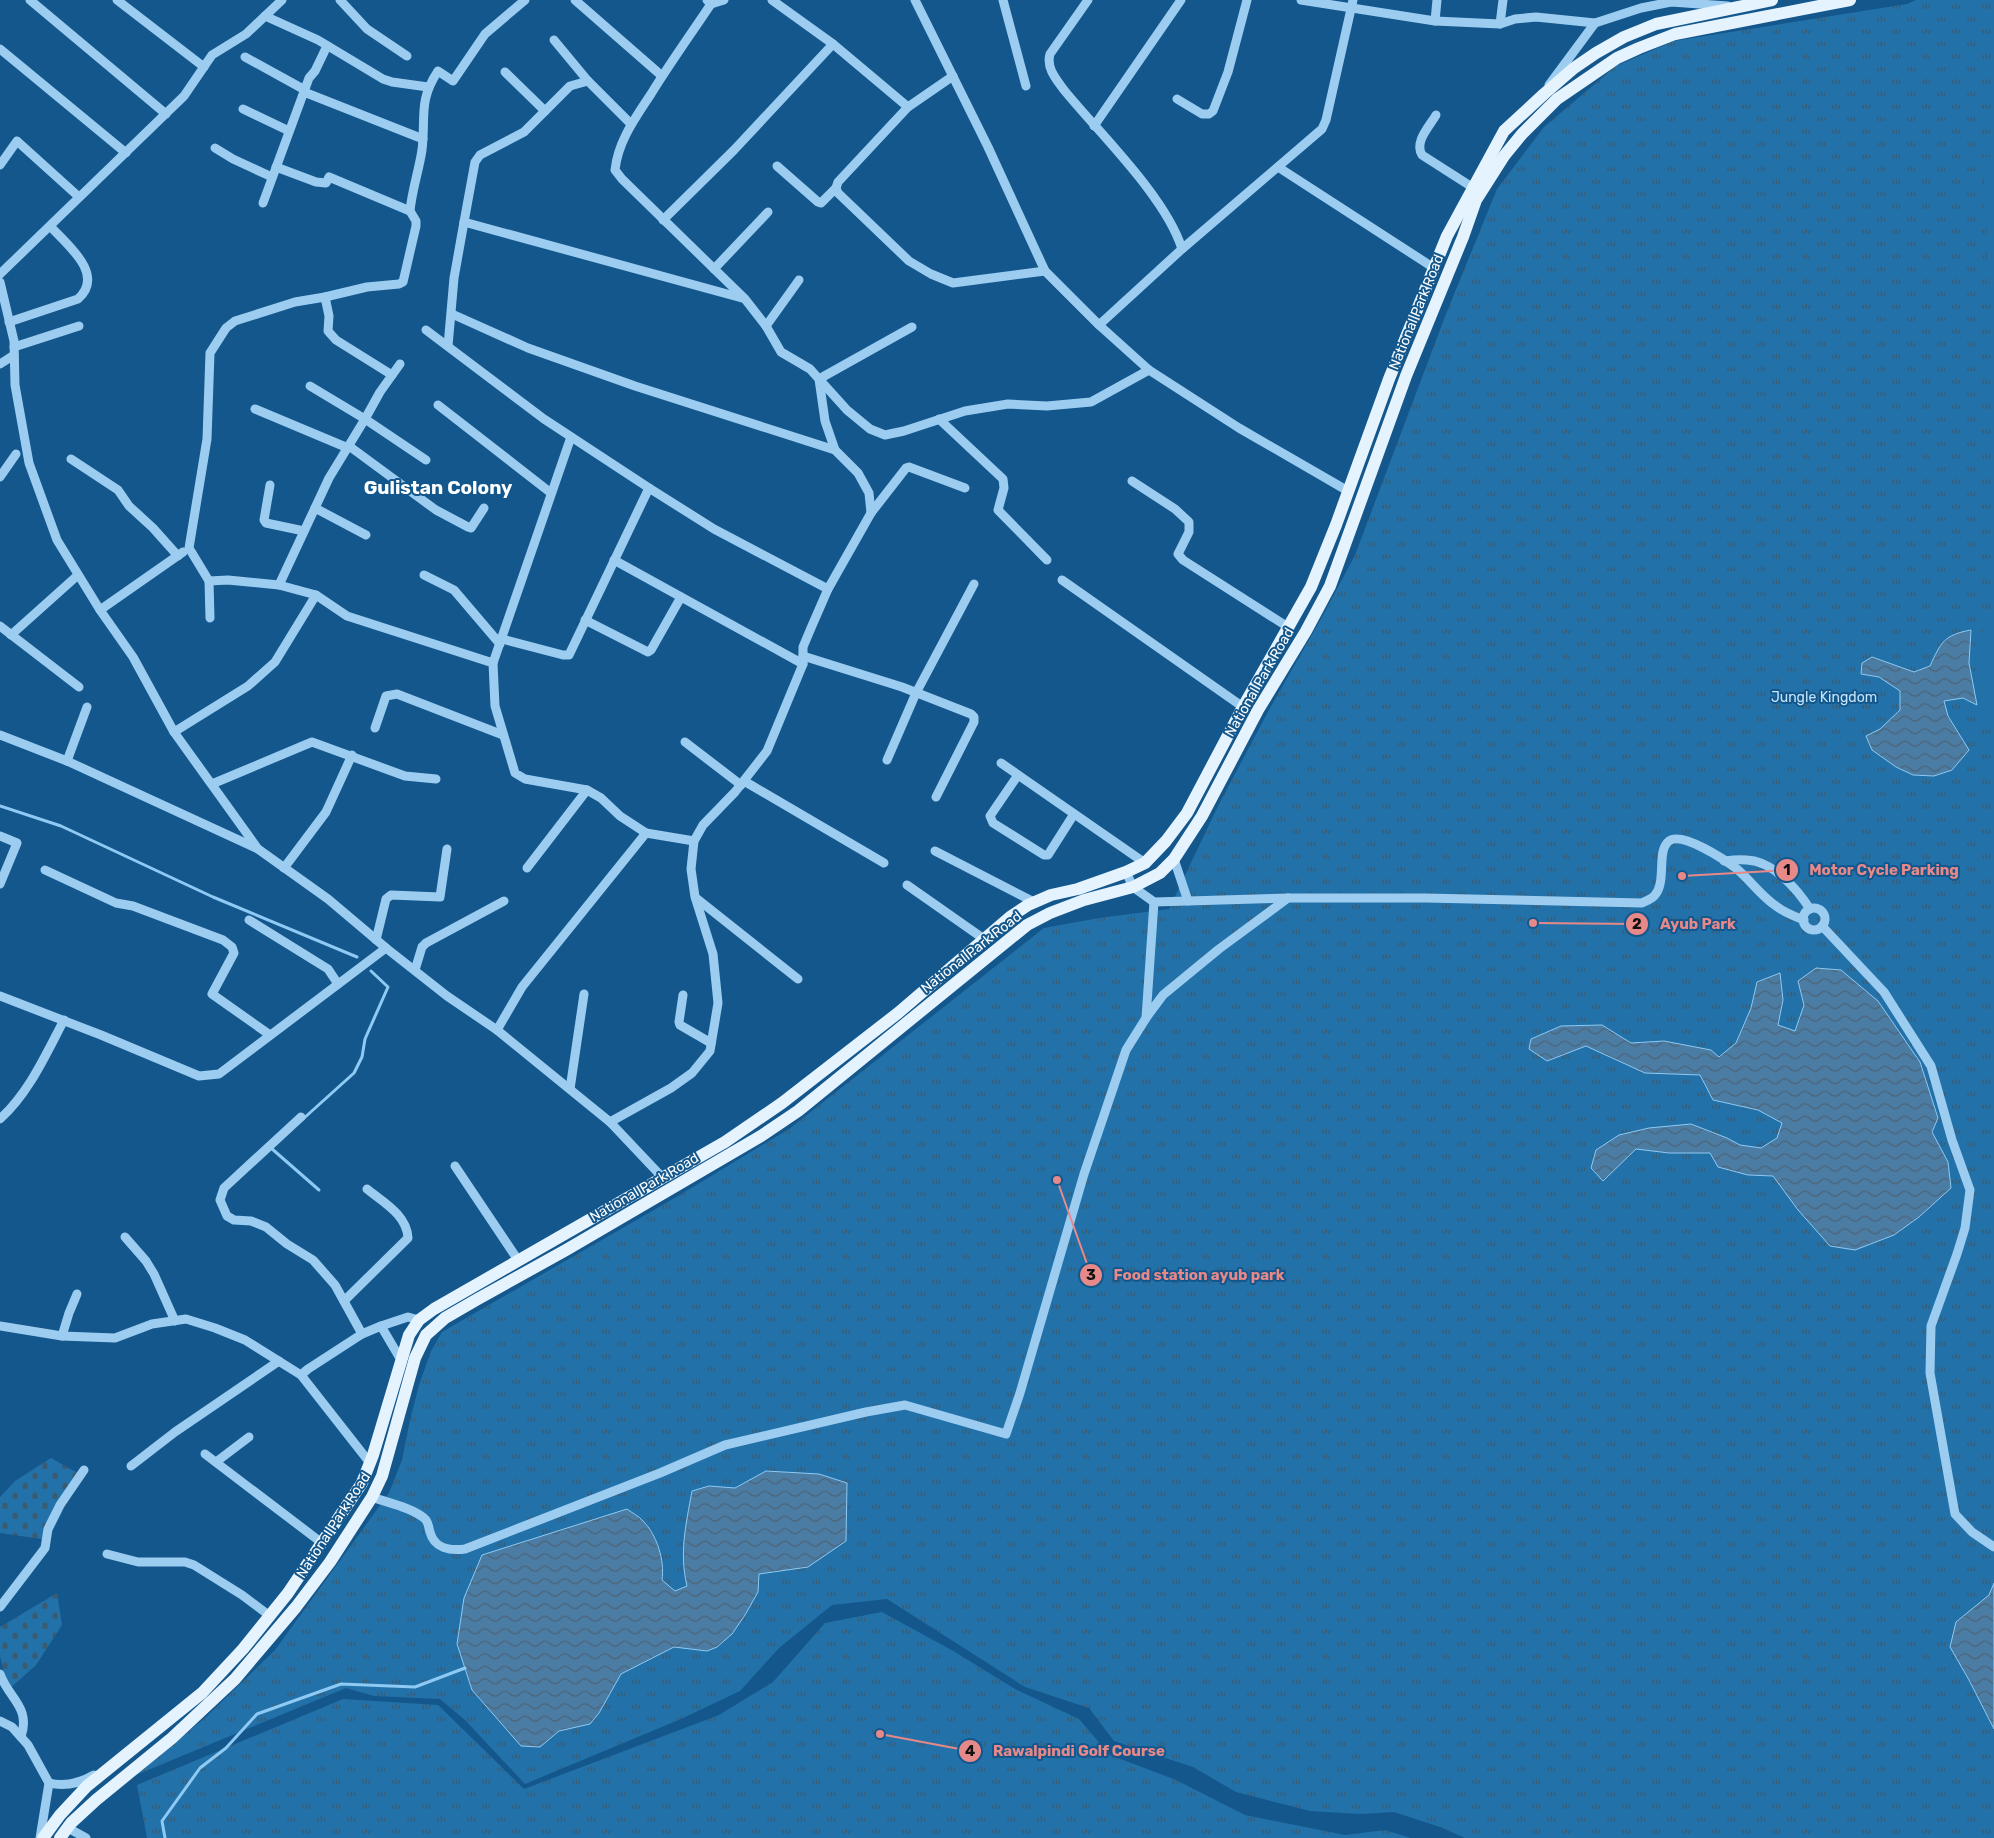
<svg xmlns="http://www.w3.org/2000/svg" width="1994" height="1838" font-family="Rubik,sans-serif">
  <style>
    .grass { fill: url(#grass-tufts) }
    .cemetery { fill: url(#cemetery-stones) }
    .pitch { fill: #2271a9 }
    .water { fill: url(#water-waves); stroke: #8ecaf4 }
    .lines { fill: none; stroke-linecap: round; stroke-linejoin: round }
    .stream { stroke: #8ecaf4; stroke-width: 3 }
    .minor { stroke: #9ccdf1; stroke-width: 9 }
    .major { stroke: #e5f3ff; stroke-width: 12 }
    .labels { text-anchor: middle; stroke-width: 4; stroke-linejoin: round; paint-order: stroke }
    .street-label { font-size: 14px; fill: #fff; stroke: #13578c }
    .park-label { font-size: 14px; fill: #c3e4fc; stroke: #13578c }
    .district-label { font-size: 19px; font-weight: bold; fill: #fff; stroke: #13578c }
    .leader { fill: none; stroke: #e88989; stroke-width: 2 }
    .callout-dot { fill: #e88989; stroke: #13578c; stroke-width: 2 }
    .mark-label { font-size: 15px; text-anchor: middle; font-weight: bold; fill: #111 }
    .callout-label { font-size: 15px; text-anchor: middle; font-weight: bold; fill: #e88989; stroke: #13578c; stroke-width: 4; stroke-linejoin: round; paint-order: stroke }
  </style>
  <defs>
    <pattern id="grass-tufts" width="24" height="20" patternUnits="userSpaceOnUse" patternTransform="scale(1.25)"><rect width="24" height="20" fill="#2271a9"/><path d="M3 7l-1-3M5 7V3M7 7l1-3M15 17l-1-3M17 17v-4M19 17l1-3" fill="none" stroke="#3b5b71"/></pattern>
    <pattern id="cemetery-stones" width="16" height="16" patternUnits="userSpaceOnUse" patternTransform="scale(1.25)"><rect width="16" height="16" fill="#2271a9"/><path d="M2 7V4a2 2 0 0 1 4 0v3zM10 15v-3a2 2 0 0 1 4 0v3z" fill="#3b5b71"/></pattern>
    <pattern id="water-waves" width="16" height="10" patternUnits="userSpaceOnUse" patternTransform="scale(1.25)"><rect width="16" height="10" fill="#4b7ca3"/><path d="M0 5q4-4 8 0t8 0" fill="none" stroke="#4c6478"/></pattern>
  </defs>
  <rect width="100%" height="100%" fill="#13578c"/>
  <g class="grass">
    <polygon points="1916,0 1994,0 1994,1838 1465,1838 1440,1827 1394,1812 1360,1814 1310,1811 1236,1792 1193,1767 1114,1741 1089,1708 1025,1687 887,1599 832,1605 779,1648 740,1691 681,1719 525,1784 465,1720 440,1699 374,1696 346,1688 136,1775 207,1716 275,1650 389,1493 402,1460 410,1420 419,1385 431,1351 442,1332 673,1199 789,1129 1044,928 1099,918 1169,909 1219,804 1270,708 1322,617 1355,555 1446,314 1497,189 1544,127 1616,66 1674,41 1907,4"/>
    <polygon points="882,1612 955,1652 1015,1689 1079,1719 1110,1755 1176,1780 1245,1815 1345,1835 1385,1830 1411,1838 147,1838 137,1785 343,1699 438,1705 524,1789 719,1715 773,1682 825,1623"/>
  </g>
  <g class="cemetery">
    <polygon points="51,1458 81,1475 48,1540 0,1533 0,1497 15,1481"/>
    <polygon points="57,1593 62,1625 36,1665 8,1690 0,1656 0,1627"/>
  </g>
  <g class="pitch">
    <polygon points="1983,157 1994,157 1994,317 1991,317"/>
    <polygon points="1994,610 1994,735 1981,713 1974,676 1979,639"/>
  </g>
  <g class="water">
    <path d="M1971,630L1969,663L1977,705L1963,698L1944,701L1948,716L1969,750L1952,770L1934,776L1913,775L1896,767L1872,750L1866,736L1880,729L1900,710V691L1879,677L1861,674L1862,663L1872,657L1914,672L1930,666C1941,642 1944,635 1971,630Z"/>
    <polygon points="1816,968 1841,970 1878,1001 1920,1062 1938,1118 1932,1132 1948,1162 1951,1188 1919,1217 1894,1235 1855,1250 1830,1246 1798,1210 1773,1176 1748,1175 1718,1167 1710,1153 1669,1153 1636,1149 1603,1181 1591,1168 1596,1150 1619,1135 1649,1128 1691,1124 1727,1138 1740,1145 1761,1148 1777,1138 1782,1123 1758,1110 1713,1100 1700,1075 1645,1073 1586,1046 1547,1061 1529,1049 1531,1039 1561,1026 1602,1025 1631,1043 1664,1041 1711,1050 1719,1057 1736,1043 1751,1008 1757,982 1780,973 1783,1000 1778,1025 1795,1031 1804,1005 1798,981"/>
    <path d="M766,1471L819,1474L847,1483L846,1541L808,1567L759,1574L758,1592L745,1615L732,1634L717,1647L707,1651L674,1647L621,1674L599,1713L590,1724L559,1731L540,1747L521,1746L472,1690L457,1644L464,1598L482,1555L627,1509C632,1513 639,1516 643,1521C657,1535 665,1561 662,1580L675,1591L687,1586C679,1553 686,1524 692,1491L709,1486L735,1488Z"/>
    <polygon points="1994,1583 1994,1729 1969,1680 1950,1647 1956,1622 1989,1595"/>
  </g>
  <g class="lines">
    <g class="stream">
      <polyline points="0,806 61,826 213,897 357,957"/>
      <polyline points="303,1119 354,1073 362,1057 365,1039 388,987 371,971"/>
      <polyline points="271,1148 319,1190"/>
      <polyline points="165,1838 162,1821 200,1768 226,1748 257,1714 341,1684 415,1687 465,1668"/>
    </g>
    <g class="minor">
      <polyline points="30,0 166,114"/>
      <polyline points="117,0 204,67"/>
      <polyline points="340,0 367,29 407,56"/>
      <path d="M525,0L485,34L453,81L438,71C418,101 426,117 422,150C419,170 412,190 410,211L416,221V226L403,282L399,284L367,287L325,297L295,302L235,321L226,328L210,353L207,439L189,548L209,581L228,580L279,585L316,595L347,616L493,663L495,706L515,773L525,779L587,790L601,798L620,816L646,833"/>
      <polyline points="575,0 662,76"/>
      <polyline points="707,0 711,4 724,0"/>
      <polyline points="772,0 833,44 908,107"/>
      <polyline points="915,0 988,147 1045,271 1099,325 1149,370 1239,428 1348,491"/>
      <polyline points="1003,0 1026,86"/>
      <path d="M1088,0L1050,54C1046,68 1056,79 1064,90C1099,133 1166,197 1182,249"/>
      <polyline points="1301,0 1435,21 1500,24 1515,19 1536,17 1595,23 1641,8 1671,2 1728,6"/>
      <polyline points="265,16 318,40 383,79 392,82 428,87"/>
      <polyline points="1435,21 1437,0"/>
      <polyline points="1500,24 1503,0"/>
      <polyline points="554,40 588,81"/>
      <polyline points="0,49 126,153"/>
      <polyline points="245,57 305,90"/>
      <polyline points="505,72 545,111"/>
      <polyline points="953,76 908,107 838,182 836,188 838,193 909,261 931,274 953,283 1045,271"/>
      <polyline points="1549,85 1595,23"/>
      <polyline points="304,92 423,139"/>
      <polyline points="1177,99 1202,114 1209,114 1213,111 1228,72 1247,0"/>
      <polyline points="243,109 289,131"/>
      <path d="M1436,115C1429,127 1414,142 1422,155L1472,187"/>
      <polyline points="631,124 588,81 570,86 524,132 480,155 475,162 464,222 742,298"/>
      <polyline points="1094,126 1181,0"/>
      <polyline points="215,148 233,159 272,177"/>
      <polyline points="0,165 17,141 79,197"/>
      <polyline points="777,166 818,202 821,203 836,188"/>
      <polyline points="276,167 316,182 326,183 329,177 410,211"/>
      <polyline points="1278,167 1434,268"/>
      <polyline points="263,203 309,78 315,71 327,46"/>
      <polyline points="663,220 734,150 833,44"/>
      <polyline points="714,269 768,212"/>
      <polyline points="0,274 184,96 212,55 246,34 282,0"/>
      <polyline points="0,282 14,341 15,385 29,463 57,540 100,610 133,657 174,732 258,849 328,899 386,948 447,996 497,1030 610,1122"/>
      <polyline points="325,297 329,316 328,331 336,340 392,375"/>
      <polyline points="452,314 528,348 635,386 835,450"/>
      <path d="M9,322L78,299C106,274 66,244 50,226"/>
      <polyline points="1099,325 1182,249 1322,129 1326,120 1353,0"/>
      <polyline points="766,326 799,280"/>
      <polyline points="912,327 819,379 847,410 870,429 885,435 904,431 965,411 1008,404 1047,406 1091,402 1149,370"/>
      <polyline points="426,330 544,419 649,488 714,529 828,589"/>
      <polyline points="448,346 454,278 464,222"/>
      <polyline points="14,347 79,326"/>
      <polyline points="0,364 14,355"/>
      <polyline points="310,386 365,419 426,460"/>
      <polyline points="438,405 551,493"/>
      <polyline points="255,409 348,448"/>
      <polyline points="939,419 1003,479 1004,488 998,510 1047,560"/>
      <polyline points="349,446 436,510 468,527 471,528 484,508"/>
      <polyline points="71,459 118,490 129,506 153,528 178,556"/>
      <polyline points="0,477 16,454"/>
      <polyline points="1132,481 1175,509 1189,522 1189,532 1178,554 1183,560 1288,627"/>
      <polyline points="270,485 264,520 266,523 304,531"/>
      <polyline points="315,508 366,535"/>
      <polyline points="871,513 906,468 909,467 965,488"/>
      <polyline points="614,560 803,664"/>
      <polyline points="424,575 454,590 500,644"/>
      <polyline points="1062,580 1243,707"/>
      <polyline points="209,581 210,618"/>
      <polyline points="279,585 329,478 365,419 380,392 400,364"/>
      <polyline points="100,610 183,552"/>
      <polyline points="585,620 648,652 651,650 681,597"/>
      <polyline points="0,626 79,687"/>
      <polyline points="11,635 78,575"/>
      <polyline points="502,639 563,655 569,655 649,488"/>
      <polyline points="803,656 902,687 971,714 974,717 974,722 936,797"/>
      <polyline points="493,663 571,437"/>
      <polyline points="375,728 386,696 397,694 503,735"/>
      <polyline points="174,732 248,686 275,662 316,595"/>
      <polyline points="0,735 67,761 258,849"/>
      <polyline points="685,742 741,785"/>
      <polyline points="887,760 916,693 974,584"/>
      <polyline points="67,761 87,707"/>
      <polyline points="1001,763 1145,863"/>
      <polyline points="1018,775 990,816 993,823 1044,855 1048,855 1074,814"/>
      <polyline points="744,781 884,863"/>
      <polyline points="212,784 312,742 405,776 436,779"/>
      <polyline points="0,836 17,843 0,884"/>
      <polyline points="935,851 1034,902"/>
      <polyline points="1174,859 1188,901"/>
      <path d="M1724,861C1732,860 1740,859 1747,860C1773,861 1797,889 1810,909"/>
      <polyline points="284,868 326,812 352,755"/>
      <polyline points="527,868 587,790"/>
      <polyline points="45,870 116,903 133,906 223,940 232,947 234,953 212,994 270,1035"/>
      <path d="M1126,872L1133,887L1154,902L1288,898H1426L1642,903C1646,901 1652,899 1655,895C1667,881 1656,851 1669,841C1682,831 1725,860 1737,869C1751,881 1761,896 1776,906C1785,913 1793,916 1804,920"/>
      <polyline points="907,885 984,939"/>
      <polyline points="696,898 798,979"/>
      <circle cx="1814" cy="919" r="11"/>
      <polyline points="249,920 328,969 338,984"/>
      <polyline points="1822,926 1884,992 1931,1066 1952,1140 1970,1190 1965,1228 1957,1254 1931,1326 1930,1373 1955,1514 1972,1532 1994,1547"/>
      <polyline points="376,940 386,899 391,895 440,897 447,849"/>
      <polyline points="415,970 422,947 426,943 504,901"/>
      <polyline points="683,995 679,1022 680,1025 711,1043"/>
      <polyline points="0,996 101,1035 199,1076 219,1074 386,948"/>
      <polyline points="1146,1018 1154,902"/>
      <polyline points="497,1030 522,987 646,833 694,841"/>
      <polyline points="570,1089 584,994"/>
      <polyline points="301,1117 224,1188 220,1200 227,1216 234,1220 251,1221 266,1227 287,1244 313,1260 335,1285 362,1334"/>
      <path d="M0,1119C29,1093 46,1054 64,1020"/>
      <polyline points="455,1166 518,1260"/>
      <path d="M662,1177L610,1122L671,1088L692,1073L710,1051L718,1003L713,954L695,897L691,869L694,841L703,825L735,792L767,751L803,664V647L811,628L828,589L871,513L869,493L858,473L835,450L825,421L819,379L810,369L781,352L766,326L745,299L622,179L615,170C618,141 636,117 651,94C670,63 691,34 711,4"/>
      <polyline points="125,1237 146,1261 154,1274 175,1321"/>
      <path d="M344,1301L408,1238C407,1215 383,1202 367,1189"/>
      <polyline points="0,1326 62,1336 115,1338 152,1324 186,1319 215,1328 245,1340 301,1375 370,1463"/>
      <polyline points="381,1326 408,1317 419,1320"/>
      <polyline points="62,1336 69,1313 77,1294"/>
      <polyline points="301,1375 308,1369 362,1334 381,1326 401,1360"/>
      <polyline points="205,1454 322,1543"/>
      <polyline points="216,1462 249,1437"/>
      <polyline points="131,1466 175,1432 279,1361"/>
      <path d="M372,1497C388,1503 410,1507 424,1518C429,1522 428,1526 430,1532C434,1548 450,1551 465,1549L660,1473L725,1445L866,1412L905,1405L1006,1434L1020,1393L1084,1174L1126,1050L1146,1018L1163,995L1219,949L1288,898"/>
      <polyline points="107,1554 138,1562 185,1562 194,1565 242,1595 270,1616"/>
      <polyline points="0,1607 45,1548 48,1529 60,1505 84,1470"/>
      <path d="M0,1674C9,1699 31,1707 21,1737"/>
      <polyline points="0,1721 12,1727 28,1745 49,1783 40,1838"/>
      <path d="M49,1783C65,1787 80,1783 94,1775"/>
      <polyline points="68,1828 86,1838"/>
    </g>
    <g class="major">
      <polyline points="43,1838 60,1815 87,1786 202,1693 243,1649 288,1593 362,1483 373,1455 409,1335 419,1320 434,1309 725,1142 782,1103 898,1013 1010,917 1028,905 1051,895 1078,889 1126,872 1145,863 1166,841 1187,813 1243,707 1311,587 1336,525 1389,379 1447,236 1504,131 1544,94 1574,68 1596,53 1624,37 1656,24 1772,0"/>
      <polyline points="60,1838 71,1823 96,1800 172,1738 235,1679 296,1607 330,1562 372,1497 382,1476 415,1358 426,1335 445,1318 476,1300 566,1250 761,1136 798,1111 1027,925 1050,913 1084,900 1133,887 1160,873 1174,859 1202,816 1258,710 1306,631 1330,586 1406,376 1463,237 1476,200 1504,156 1522,134 1557,99 1617,58 1639,48 1675,34 1850,0"/>
    </g>
  </g>
  <g class="labels">
    <g class="street-label">
      <text transform="translate(1416 312) rotate(-68)" y="5">National Park Road</text>
      <text transform="translate(1259 682) rotate(-60)" y="5">National Park Road</text>
      <text transform="translate(971 952) rotate(-38)" y="5">National Park Road</text>
      <text transform="translate(644 1187) rotate(-30)" y="5">National Park Road</text>
      <text transform="translate(333 1525) rotate(-57)" y="5">National Park Road</text>
    </g>
    <g class="park-label">
      <text x="1824" y="702">Jungle Kingdom</text>
    </g>
    <g class="district-label">
      <text x="438" y="494">Gulistan Colony</text>
    </g>
  </g>
  <path class="leader" d="M1682 876L1787 870M1533 923L1637 924M1057 1180L1091 1275M880 1734L970 1751"/>
  <g class="callout-dot">
    <circle cx="1682" cy="876" r="5"/>
    <circle cx="1533" cy="923" r="5"/>
    <circle cx="1057" cy="1180" r="5"/>
    <circle cx="880" cy="1734" r="5"/>
    <circle cx="1787" cy="870" r="12"/>
    <circle cx="1637" cy="924" r="12"/>
    <circle cx="1091" cy="1275" r="12"/>
    <circle cx="970" cy="1751" r="12"/>
  </g>
  <g class="mark-label">
    <text x="1787" y="875">1</text>
    <text x="1637" y="929">2</text>
    <text x="1091" y="1280">3</text>
    <text x="970" y="1756">4</text>
  </g>
  <g class="callout-label">
    <text x="1884" y="875">Motor Cycle Parking</text>
    <text x="1698" y="929">Ayub Park</text>
    <text x="1199" y="1280">Food station ayub park</text>
    <text x="1079" y="1756">Rawalpindi Golf Course</text>
  </g>
</svg>
